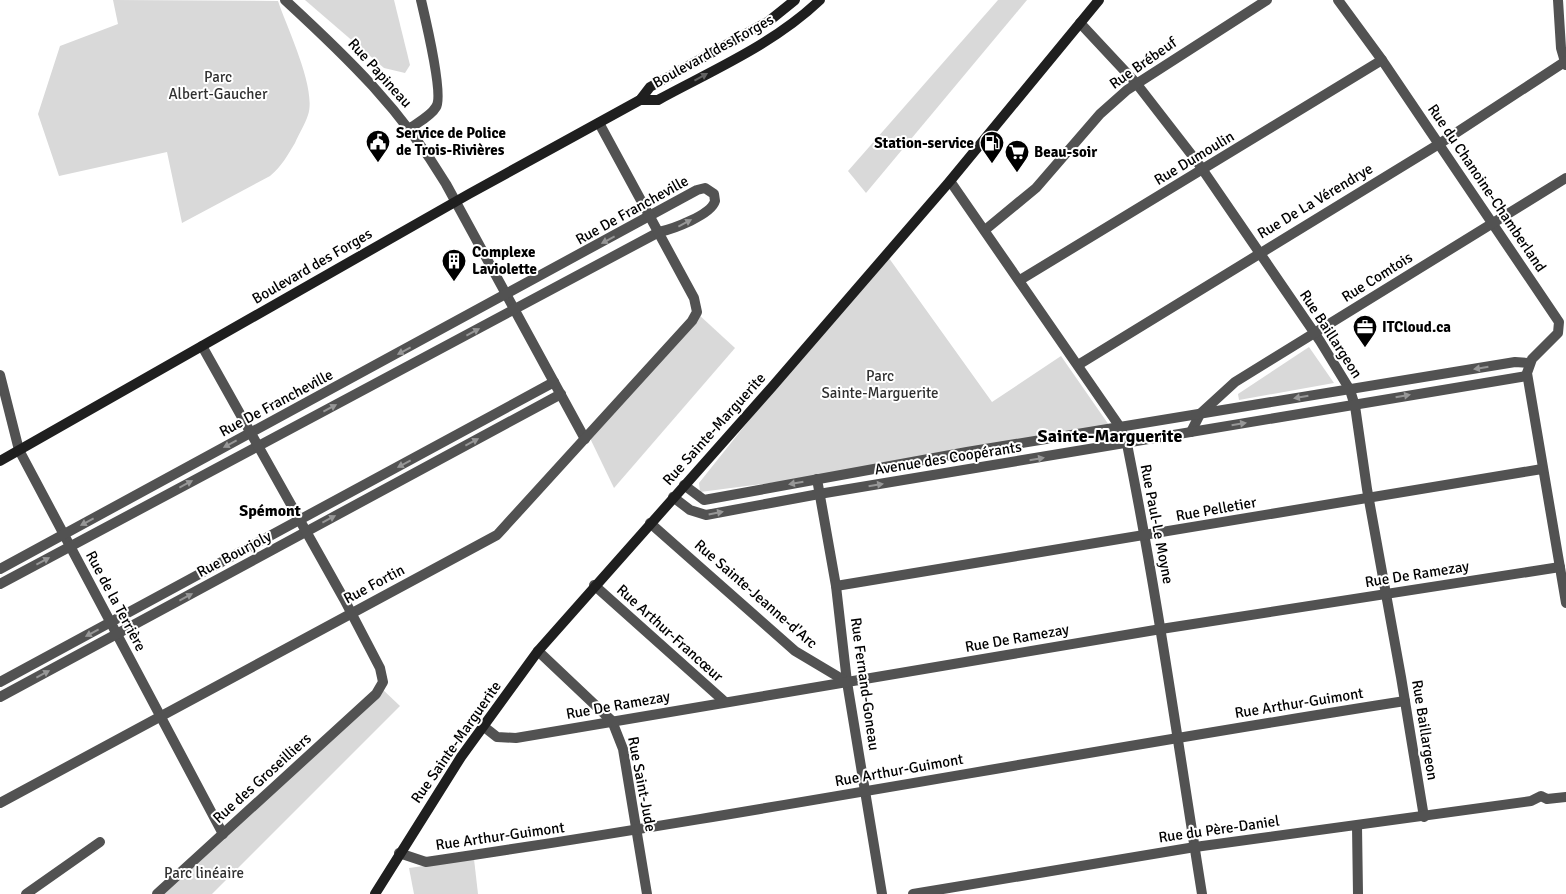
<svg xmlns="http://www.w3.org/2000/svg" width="1566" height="894" font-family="Signika,sans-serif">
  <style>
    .green { fill: #d9d9d9 }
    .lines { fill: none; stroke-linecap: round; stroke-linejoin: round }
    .street { stroke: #525252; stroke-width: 10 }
    .secondary { stroke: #1f1f1f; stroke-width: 10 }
    .oneway { fill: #626262 }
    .oneway2 { fill: #979797 }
    .labels { text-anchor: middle; stroke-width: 4; stroke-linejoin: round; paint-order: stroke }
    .street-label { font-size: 15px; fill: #000; stroke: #fff }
    .park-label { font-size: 15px; fill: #303030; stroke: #fff }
    .poi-label { font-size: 15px; font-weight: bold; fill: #000; stroke: #fff; text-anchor: start }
    .neighbourhood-label { font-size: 16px; font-weight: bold; fill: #000; stroke: #fff }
    .quarter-label { font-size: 18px; font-weight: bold; fill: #000; stroke: #fff }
  </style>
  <rect width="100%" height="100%" fill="#fff"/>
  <g class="green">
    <path d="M113,0L278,1C287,28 317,89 308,115C305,124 299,134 295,143C287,156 282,166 270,176L182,223L167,152L59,176L38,114L60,46L118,24Z"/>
    <polygon points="305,0 394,0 410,65 405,73 384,68"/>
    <polygon points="998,0 1027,0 866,193 848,171"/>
    <polygon points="886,254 992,402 1061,356 1111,428 817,477 700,492 699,483 836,311"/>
    <polygon points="698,314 735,348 614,488 588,434"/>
    <polygon points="1309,347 1334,383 1239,400 1238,394"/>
    <polygon points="379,686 400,706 212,894 152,894"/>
    <polygon points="474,859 478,894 414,894 409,868"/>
  </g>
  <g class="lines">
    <g class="street">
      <path d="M285,0C349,59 401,109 446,184L585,439"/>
      <polyline points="1338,0 1382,60 1559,322 1558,333 1532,359 1527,373 1566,603"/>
      <polyline points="1558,0 1561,48 1566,65"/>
      <polyline points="1080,23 1136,83 1198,163 1320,341 1350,390 1355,406 1367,489 1401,677 1424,817"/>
      <path d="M409,129C417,123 431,116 436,107C444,96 425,17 421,0"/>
      <path d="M950,181L1120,427L1127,444C1157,593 1178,744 1202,894"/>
      <polyline points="985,230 1036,188 1100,114 1127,90 1267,0"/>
      <polyline points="1020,280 1382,60"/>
      <polyline points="1078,365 1439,144 1566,61"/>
      <polyline points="0,375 19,450 223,834"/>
      <polyline points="1191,432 1200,414 1235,382 1566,178"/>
      <polyline points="817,479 836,586 847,682 882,894"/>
      <polyline points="684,485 704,500 967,452 1515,362 1529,363"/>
      <polyline points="673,497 690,510 706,515 819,494 1527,376"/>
      <polyline points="650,523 795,651 847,682"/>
      <path d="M0,569L697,190L705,188L714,194L715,201C711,215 673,229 659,232L0,584"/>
      <polyline points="594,585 725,702"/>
      <polyline points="836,586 1542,469"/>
      <polyline points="538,651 612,721 623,749 647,894"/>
      <polyline points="0,682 554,382"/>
      <polyline points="0,697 561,394"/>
      <polyline points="483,726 497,737 516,738 1161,629 1560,567"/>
      <polyline points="0,803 497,535 692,321 697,312 694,298 599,123"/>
      <polyline points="1357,826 1358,894"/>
      <path d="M399,853L426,862C753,814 1078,752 1405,701"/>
      <polyline points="26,894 100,842"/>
      <polyline points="157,894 376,694 383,682 380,668 344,599 202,346"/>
      <polyline points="913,894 1195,847 1531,801 1541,796 1547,799 1566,797"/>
    </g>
    <g class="secondary">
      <path d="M640,100H658C713,70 774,44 820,0"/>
      <polyline points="0,461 469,194 640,100 650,87 769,21 795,0"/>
      <polyline points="375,894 461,757 538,651 772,387 950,181 1099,0"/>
    </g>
  </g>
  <defs><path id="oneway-solid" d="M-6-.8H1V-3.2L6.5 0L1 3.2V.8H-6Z" transform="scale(1.25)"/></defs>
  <use class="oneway" href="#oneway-solid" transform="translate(701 77) rotate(-29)"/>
  <g class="oneway2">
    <use href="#oneway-solid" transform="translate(685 223) rotate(-28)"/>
    <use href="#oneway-solid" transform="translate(608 240) rotate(152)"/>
    <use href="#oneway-solid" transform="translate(473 332) rotate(-28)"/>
    <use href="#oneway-solid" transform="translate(404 351) rotate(152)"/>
    <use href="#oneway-solid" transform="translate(1481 368) rotate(171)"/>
    <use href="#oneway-solid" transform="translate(1403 396) rotate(-10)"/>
    <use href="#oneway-solid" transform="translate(1301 397) rotate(170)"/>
    <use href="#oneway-solid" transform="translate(330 408) rotate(-28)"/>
    <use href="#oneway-solid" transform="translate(1239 424) rotate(-9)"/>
    <use href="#oneway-solid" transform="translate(472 442) rotate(-28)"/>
    <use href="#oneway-solid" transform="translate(230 444) rotate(152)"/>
    <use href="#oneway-solid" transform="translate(1037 459) rotate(-10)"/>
    <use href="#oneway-solid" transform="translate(404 464) rotate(152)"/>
    <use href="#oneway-solid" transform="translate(796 483) rotate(170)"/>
    <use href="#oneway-solid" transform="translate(186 484) rotate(-28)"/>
    <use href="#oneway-solid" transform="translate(876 485) rotate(-9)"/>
    <use href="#oneway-solid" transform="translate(716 513) rotate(-11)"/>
    <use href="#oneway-solid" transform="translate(329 519) rotate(-28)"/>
    <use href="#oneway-solid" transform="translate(87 522) rotate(152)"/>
    <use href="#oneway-solid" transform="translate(43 561) rotate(-28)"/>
    <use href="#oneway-solid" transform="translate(186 597) rotate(-28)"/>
    <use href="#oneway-solid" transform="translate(92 633) rotate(152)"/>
    <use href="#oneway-solid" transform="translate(43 674) rotate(-28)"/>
  </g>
  <defs>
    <symbol id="civic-pin" viewBox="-11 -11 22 30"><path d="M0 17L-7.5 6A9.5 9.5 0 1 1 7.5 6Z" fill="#000" stroke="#fff"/><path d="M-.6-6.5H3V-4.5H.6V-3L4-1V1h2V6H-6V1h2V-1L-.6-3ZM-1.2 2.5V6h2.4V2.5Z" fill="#fff"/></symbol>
    <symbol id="fuel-pin" viewBox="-11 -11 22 30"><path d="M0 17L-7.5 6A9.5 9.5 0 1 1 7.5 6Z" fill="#000" stroke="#fff"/><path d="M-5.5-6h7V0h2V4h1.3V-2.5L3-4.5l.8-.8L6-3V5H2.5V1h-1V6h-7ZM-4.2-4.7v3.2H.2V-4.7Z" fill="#fff"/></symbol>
    <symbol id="supermarket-pin" viewBox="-11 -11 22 30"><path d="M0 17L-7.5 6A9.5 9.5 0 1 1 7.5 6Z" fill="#000" stroke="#fff"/><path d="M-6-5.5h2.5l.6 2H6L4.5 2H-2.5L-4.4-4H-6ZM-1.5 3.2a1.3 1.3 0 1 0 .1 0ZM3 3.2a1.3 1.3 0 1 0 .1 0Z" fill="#fff"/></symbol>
    <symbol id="building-pin" viewBox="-11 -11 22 30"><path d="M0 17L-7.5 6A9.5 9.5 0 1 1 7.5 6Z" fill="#000" stroke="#fff"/><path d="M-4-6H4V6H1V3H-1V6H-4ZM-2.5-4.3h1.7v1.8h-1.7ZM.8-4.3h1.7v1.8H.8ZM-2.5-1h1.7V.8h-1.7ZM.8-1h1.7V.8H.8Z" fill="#fff"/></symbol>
    <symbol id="office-pin" viewBox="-11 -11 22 30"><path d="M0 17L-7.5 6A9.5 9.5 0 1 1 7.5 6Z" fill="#000" stroke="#fff"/><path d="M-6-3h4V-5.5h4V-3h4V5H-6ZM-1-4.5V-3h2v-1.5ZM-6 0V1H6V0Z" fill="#fff"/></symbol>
  </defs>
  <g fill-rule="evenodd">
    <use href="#civic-pin" x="364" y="128" width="28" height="38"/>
    <use href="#fuel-pin" x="978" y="129" width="28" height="38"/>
    <use href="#supermarket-pin" x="1003" y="138" width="28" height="38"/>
    <use href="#building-pin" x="440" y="247" width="28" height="38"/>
    <use href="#office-pin" x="1351" y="313" width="28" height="38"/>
  </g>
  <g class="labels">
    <g class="street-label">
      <text transform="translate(713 51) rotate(-29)" y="5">Boulevard des Forges</text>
      <text transform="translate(1143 63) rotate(-35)" y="5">Rue Brébeuf</text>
      <text transform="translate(380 73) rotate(48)" y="5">Rue Papineau</text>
      <text transform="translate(1194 158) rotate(-31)" y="5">Rue Dumoulin</text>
      <text transform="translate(1487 188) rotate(56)" y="5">Rue du Chanoine-Chamberland</text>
      <text transform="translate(1315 201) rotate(-31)" y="5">Rue De La Vérendrye</text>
      <text transform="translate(632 210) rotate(-29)" y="5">Rue De Francheville</text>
      <text transform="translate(312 266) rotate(-30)" y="5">Boulevard des Forges</text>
      <text transform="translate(1377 277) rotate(-32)" y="5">Rue Comtois</text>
      <text transform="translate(1331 334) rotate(57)" y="5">Rue Baillargeon</text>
      <text transform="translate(276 403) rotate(-28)" y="5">Rue De Francheville</text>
      <text transform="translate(714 429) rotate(-48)" y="5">Rue Sainte-Marguerite</text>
      <text transform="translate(948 458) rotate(-9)" y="5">Avenue des Coopérants</text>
      <text transform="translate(1216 509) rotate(-10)" y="5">Rue Pelletier</text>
      <text transform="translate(1157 524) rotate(79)" y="5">Rue Paul-Le Moyne</text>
      <text transform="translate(234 554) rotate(-28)" y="5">Rue Bourjoly</text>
      <text transform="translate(1417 574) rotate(-9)" y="5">Rue De Ramezay</text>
      <text transform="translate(374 584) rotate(-28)" y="5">Rue Fortin</text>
      <text transform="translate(756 594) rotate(41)" y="5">Rue Sainte-Jeanne-d'Arc</text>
      <text transform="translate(116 601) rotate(62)" y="5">Rue de la Terrière</text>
      <text transform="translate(670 633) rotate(42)" y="5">Rue Arthur-Francœur</text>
      <text transform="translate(1017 638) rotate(-10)" y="5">Rue De Ramezay</text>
      <text transform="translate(865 684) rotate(82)" y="5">Rue Fernand-Goneau</text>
      <text transform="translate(1299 703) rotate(-9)" y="5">Rue Arthur-Guimont</text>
      <text transform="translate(618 705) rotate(-10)" y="5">Rue De Ramezay</text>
      <text transform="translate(1425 730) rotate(81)" y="5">Rue Baillargeon</text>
      <text transform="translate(456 742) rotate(-55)" y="5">Rue Sainte-Marguerite</text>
      <text transform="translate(899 770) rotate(-10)" y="5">Rue Arthur-Guimont</text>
      <text transform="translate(262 778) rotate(-42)" y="5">Rue des Groseilliers</text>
      <text transform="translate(642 784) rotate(79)" y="5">Rue Saint-Jude</text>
      <text transform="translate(1219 829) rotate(-8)" y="5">Rue du Père-Daniel</text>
      <text transform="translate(500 836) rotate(-8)" y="5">Rue Arthur-Guimont</text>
    </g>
    <g class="park-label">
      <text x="218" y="82">Parc<tspan x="218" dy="17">Albert-Gaucher</tspan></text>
      <text x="880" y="381">Parc<tspan x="880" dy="17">Sainte-Marguerite</tspan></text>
      <text x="204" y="878">Parc linéaire</text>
    </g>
    <g class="poi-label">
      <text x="396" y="138">Service de Police<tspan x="396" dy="17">de Trois-Rivières</tspan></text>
      <text x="974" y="148" text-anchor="end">Station-service</text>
      <text x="1034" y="157">Beau-soir</text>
      <text x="472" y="257">Complexe<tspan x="472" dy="17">Laviolette</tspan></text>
      <text x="1382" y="332">ITCloud.ca</text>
    </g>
    <g class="neighbourhood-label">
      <text x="270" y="516">Spémont</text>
    </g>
    <g class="quarter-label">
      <text x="1110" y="442">Sainte-Marguerite</text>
    </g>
  </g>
</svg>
